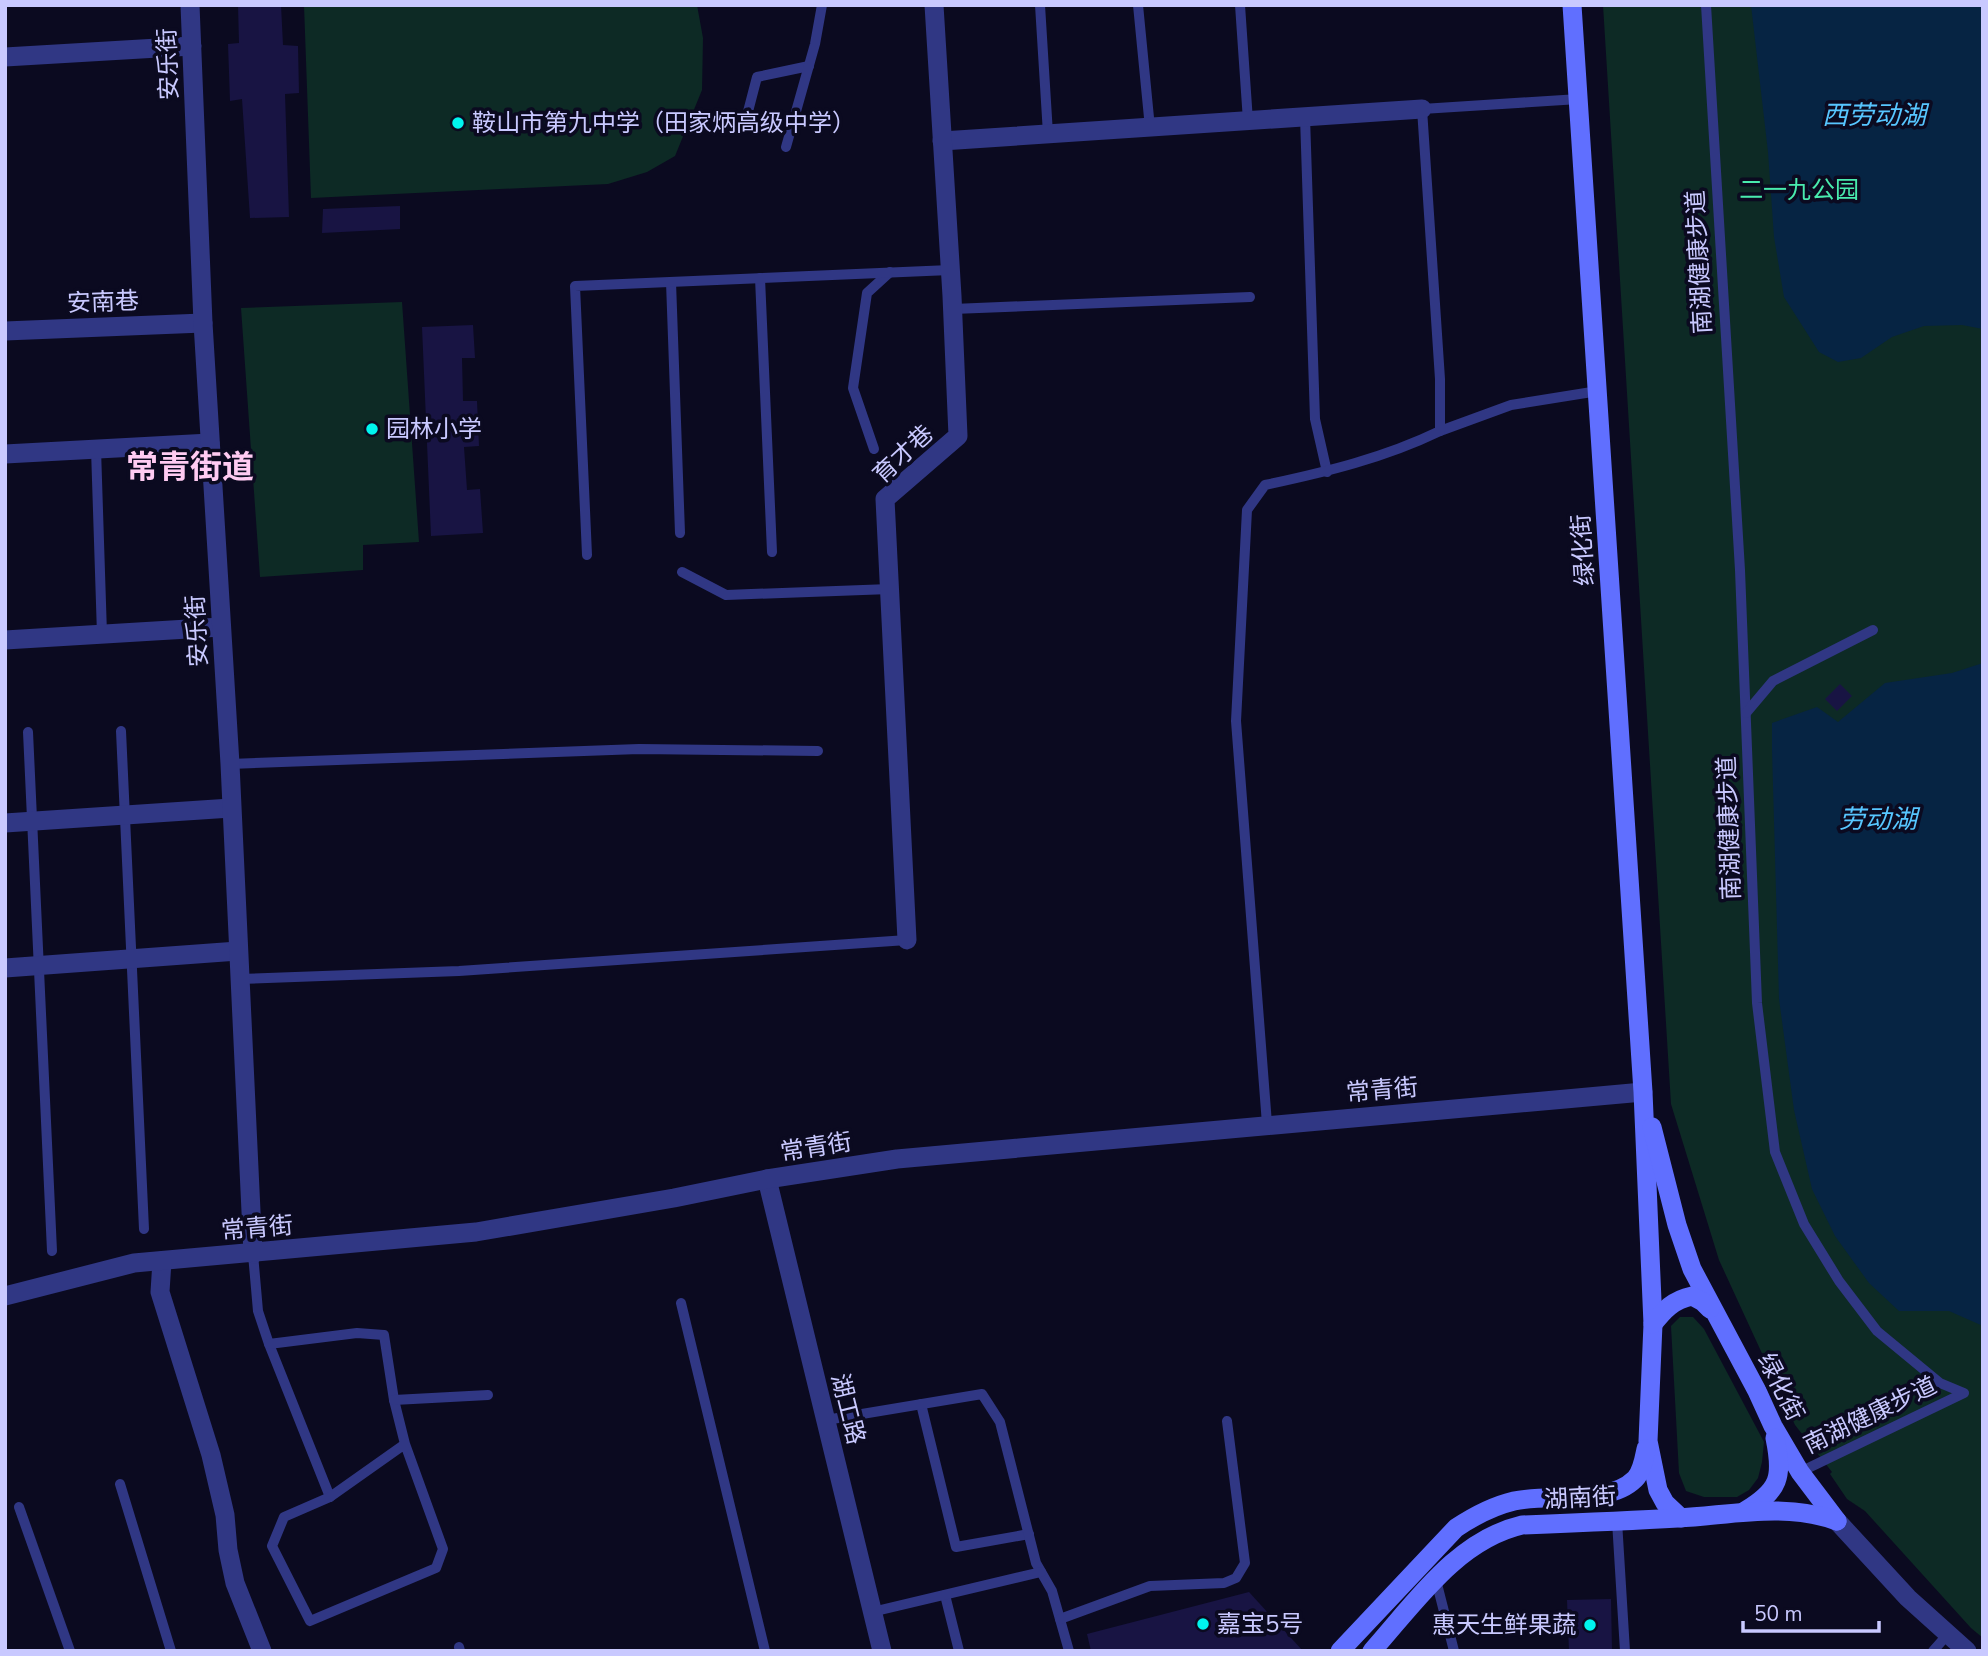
<svg xmlns="http://www.w3.org/2000/svg" width="1988" height="1656" font-family="'Nunito Sans','Noto Sans SC',sans-serif">
  <style>
    .green { fill: #0d2a25 }
    .water { fill: #062443 }
    .building { fill: #181443 }
    .lines { fill: none; stroke-linecap: round; stroke-linejoin: round }
    .service { stroke: #303784; stroke-width: 10 }
    .minor { stroke: #303784; stroke-width: 19 }
    .tertiary { stroke: #303784; stroke-width: 19 }
    .secondary { stroke: #606fff; stroke-width: 19 }
    .poi-dot { fill: #00f4ee; stroke: #0b0a20; stroke-width: 2.5 }
    .labels { text-anchor: middle; stroke-width: 7; stroke-linejoin: round; paint-order: stroke }
    .street-label { font-size: 24px; fill: #c9c9ff; stroke: #0b0a20 }
    .poi-label { font-size: 24px; fill: #c9c9ff; stroke: #0b0a20; text-anchor: start }
    .park-label { font-size: 24px; fill: #49ebae; stroke: #0b0a20 }
    .water-label { font-size: 26px; font-style: italic; fill: #57c6ff; stroke: #0b0a20 }
    .district-label { font-size: 32px; font-weight: bold; fill: #ffcbf2; stroke: #0b0a20 }
  </style>
  <rect width="100%" height="100%" fill="#0b0a20"/>
  <g class="green">
    <polygon points="304,5 697,5 703,38 702,90 675,156 647,172 608,184 311,198"/>
    <polygon points="1603,5 1983,5 1983,1638 1971,1628 1865,1511 1847,1499 1830,1474 1832,1472 1795,1425 1719,1260 1671,1104"/>
    <polygon points="402,302 419,542 363,545 363,570 260,577 241,308"/>
    <polygon points="1680,1317 1693,1317 1704,1329 1764,1442 1762,1462 1758,1478 1749,1490 1737,1497 1704,1497 1686,1491 1679,1473 1671,1326"/>
  </g>
  <g class="water">
    <polygon points="1751,5 1983,5 1983,329 1962,325 1924,326 1892,337 1861,358 1838,362 1819,352 1784,297 1774,237 1768,152"/>
    <polygon points="1983,663 1983,1326 1949,1311 1899,1311 1869,1283 1835,1236 1812,1189 1794,1110 1779,999 1772,750 1772,723 1817,707 1838,722 1885,683 1952,673"/>
  </g>
  <g class="building">
    <polygon points="238,5 281,5 283,45 298,46 299,93 285,94 289,217 250,218 242,99 230,101 228,44 239,43"/>
    <polygon points="400,206 400,229 322,233 323,209"/>
    <polygon points="473,325 475,358 462,358 463,401 477,401 479,446 464,447 467,490 480,489 483,533 431,536 422,327"/>
    <polygon points="1840,684 1852,696 1837,711 1825,699"/>
    <polygon points="1249,1592 1303,1651 1091,1651 1087,1634"/>
    <polygon points="1611,1599 1612,1651 1569,1651 1567,1600"/>
  </g>
  <g class="lines">
    <g class="service">
      <polyline points="1040,5 1048,134"/>
      <polyline points="1138,5 1150,128"/>
      <polyline points="1240,5 1248,121"/>
      <polyline points="1706,5 1740,570 1757,1003 1775,1152 1804,1224 1839,1281 1877,1331 1940,1383 1964,1393 1800,1472"/>
      <polyline points="1305,117 1315,419 1327,472"/>
      <polyline points="745,123 757,77 809,66"/>
      <polyline points="786,147 815,44 822,5"/>
      <polyline points="760,278 772,552"/>
      <polyline points="671,282 680,533"/>
      <polyline points="953,309 1250,297"/>
      <polyline points="1440,431 1511,405 1598,391"/>
      <polyline points="96,449 102,634"/>
      <polyline points="874,449 853,388 867,293 890,272"/>
      <polyline points="587,555 575,286 950,270"/>
      <polyline points="682,572 726,595 890,589"/>
      <polyline points="1746,713 1773,681 1873,630"/>
      <polyline points="121,731 144,1229"/>
      <polyline points="28,732 52,1251"/>
      <polyline points="230,764 639,749 818,751"/>
      <polyline points="239,979 459,971 907,940"/>
      <path d="M1267,1124L1236,721L1247,510L1265,485C1326,472 1384,458 1440,431V379L1422,109L1579,99"/>
      <polyline points="253,1254 258,1311 269,1344 330,1497"/>
      <polyline points="681,1303 765,1651"/>
      <polyline points="269,1344 357,1333 384,1335 394,1400 405,1444 443,1549 436,1568 310,1621 272,1546 284,1517 330,1497 405,1444"/>
      <polyline points="394,1400 488,1395"/>
      <polyline points="921,1404 956,1547 1029,1534"/>
      <polyline points="826,1420 982,1394 1000,1422 1036,1563 1052,1591 1069,1651"/>
      <polyline points="120,1484 171,1651"/>
      <polyline points="19,1507 70,1651"/>
      <polyline points="1617,1521 1625,1651"/>
      <polyline points="1436,1580 1454,1651"/>
      <polyline points="945,1595 959,1651"/>
      <polyline points="872,1612 1041,1572"/>
      <polyline points="1060,1619 1150,1586 1224,1583 1236,1578 1245,1563 1227,1421"/>
      <polyline points="459,1647 460,1651"/>
      <polyline points="1933,1651 1948,1634"/>
    </g>
    <g class="minor">
      <polyline points="5,57 192,46"/>
      <polyline points="942,141 1422,109"/>
      <polyline points="5,331 203,323"/>
      <polyline points="5,454 210,443"/>
      <polyline points="5,640 221,627"/>
      <polyline points="5,823 231,808"/>
      <polyline points="907,940 885,499 958,436 952,296 934,5"/>
      <polyline points="5,968 238,951"/>
      <polyline points="767,1179 882,1651"/>
      <polyline points="162,1261 160,1292 211,1455 225,1515 228,1550 235,1583 262,1651"/>
    </g>
    <g class="tertiary">
      <polyline points="190,5 203,323 230,764 253,1254"/>
      <polyline points="5,1296 134,1263 476,1232 674,1198 767,1179 897,1159 1643,1092"/>
      <polyline points="1837,1521 1908,1598 1967,1651"/>
    </g>
    <g class="secondary">
      <polyline points="1572,5 1643,1092 1653,1324 1648,1441 1658,1490 1665,1503 1681,1518"/>
      <polyline points="1652,1127 1677,1225 1692,1269 1757,1391 1773,1426 1800,1472 1837,1521"/>
      <path d="M1653,1324C1664,1310 1673,1300 1692,1296L1703,1302L1710,1309"/>
      <path d="M1745,1511C1780,1490 1783,1477 1775,1438"/>
      <path d="M1340,1651L1456,1528C1474,1516 1493,1506 1514,1501C1549,1493 1608,1506 1635,1479C1642,1472 1644,1459 1646,1449"/>
      <path d="M1372,1651C1415,1603 1457,1540 1522,1525C1574,1523 1626,1521 1678,1518C1732,1515 1785,1502 1837,1521"/>
    </g>
  </g>
  <g class="poi-dot">
    <circle cx="458" cy="123" r="7"/>
    <circle cx="372" cy="429" r="7"/>
    <circle cx="1203" cy="1624" r="7"/>
    <circle cx="1590" cy="1625" r="7"/>
  </g>
  <g class="labels">
    <g class="street-label">
      <text transform="translate(168 64) rotate(-92)" y="8">安乐街</text>
      <text transform="translate(1699 262) rotate(-93)" y="8">南湖健康步道</text>
      <text transform="translate(103 302) rotate(-2)" y="8">安南巷</text>
      <text transform="translate(903 454) rotate(-43)" y="8">育才巷</text>
      <text transform="translate(1583 550) rotate(-94)" y="8">绿化街</text>
      <text transform="translate(197 631) rotate(-93)" y="8">安乐街</text>
      <text transform="translate(1729 828) rotate(-92)" y="8">南湖健康步道</text>
      <text transform="translate(1382 1090) rotate(-5)" y="8">常青街</text>
      <text transform="translate(816 1147) rotate(-9)" y="8">常青街</text>
      <text transform="translate(257 1228) rotate(-5)" y="8">常青街</text>
      <text transform="translate(1781 1387) rotate(63)" y="8">绿化街</text>
      <text transform="translate(848 1409) rotate(76)" y="8">湖工路</text>
      <text transform="translate(1870 1415) rotate(-26)" y="8">南湖健康步道</text>
      <text transform="translate(1580 1498) rotate(-3)" y="8">湖南街</text>
    </g>
    <g class="poi-label">
      <text x="472" y="131">鞍山市第九中学（田家炳高级中学）</text>
      <text x="386" y="437">园林小学</text>
      <text x="1217" y="1632">嘉宝5号</text>
      <text x="1576" y="1633" text-anchor="end">惠天生鲜果蔬</text>
    </g>
    <g class="park-label">
      <text x="1799" y="198">二一九公园</text>
    </g>
    <g class="water-label">
      <text x="1874" y="124">西劳动湖</text>
      <text x="1878" y="828">劳动湖</text>
    </g>
    <g class="district-label">
      <text x="190" y="478">常青街道</text>
    </g>
  </g>
  <rect width="1988" height="1656" fill="none" stroke="#c9c9ff" stroke-width="14"/>
  <path d="M1743 1621v10h136v-10" fill="none" stroke="#c9c9ff" stroke-width="3.5"/>
  <text x="1754" y="1621" font-size="21" fill="#c9c9ff" stroke="#0b0a20" stroke-width="5" paint-order="stroke">50 m</text>
</svg>
